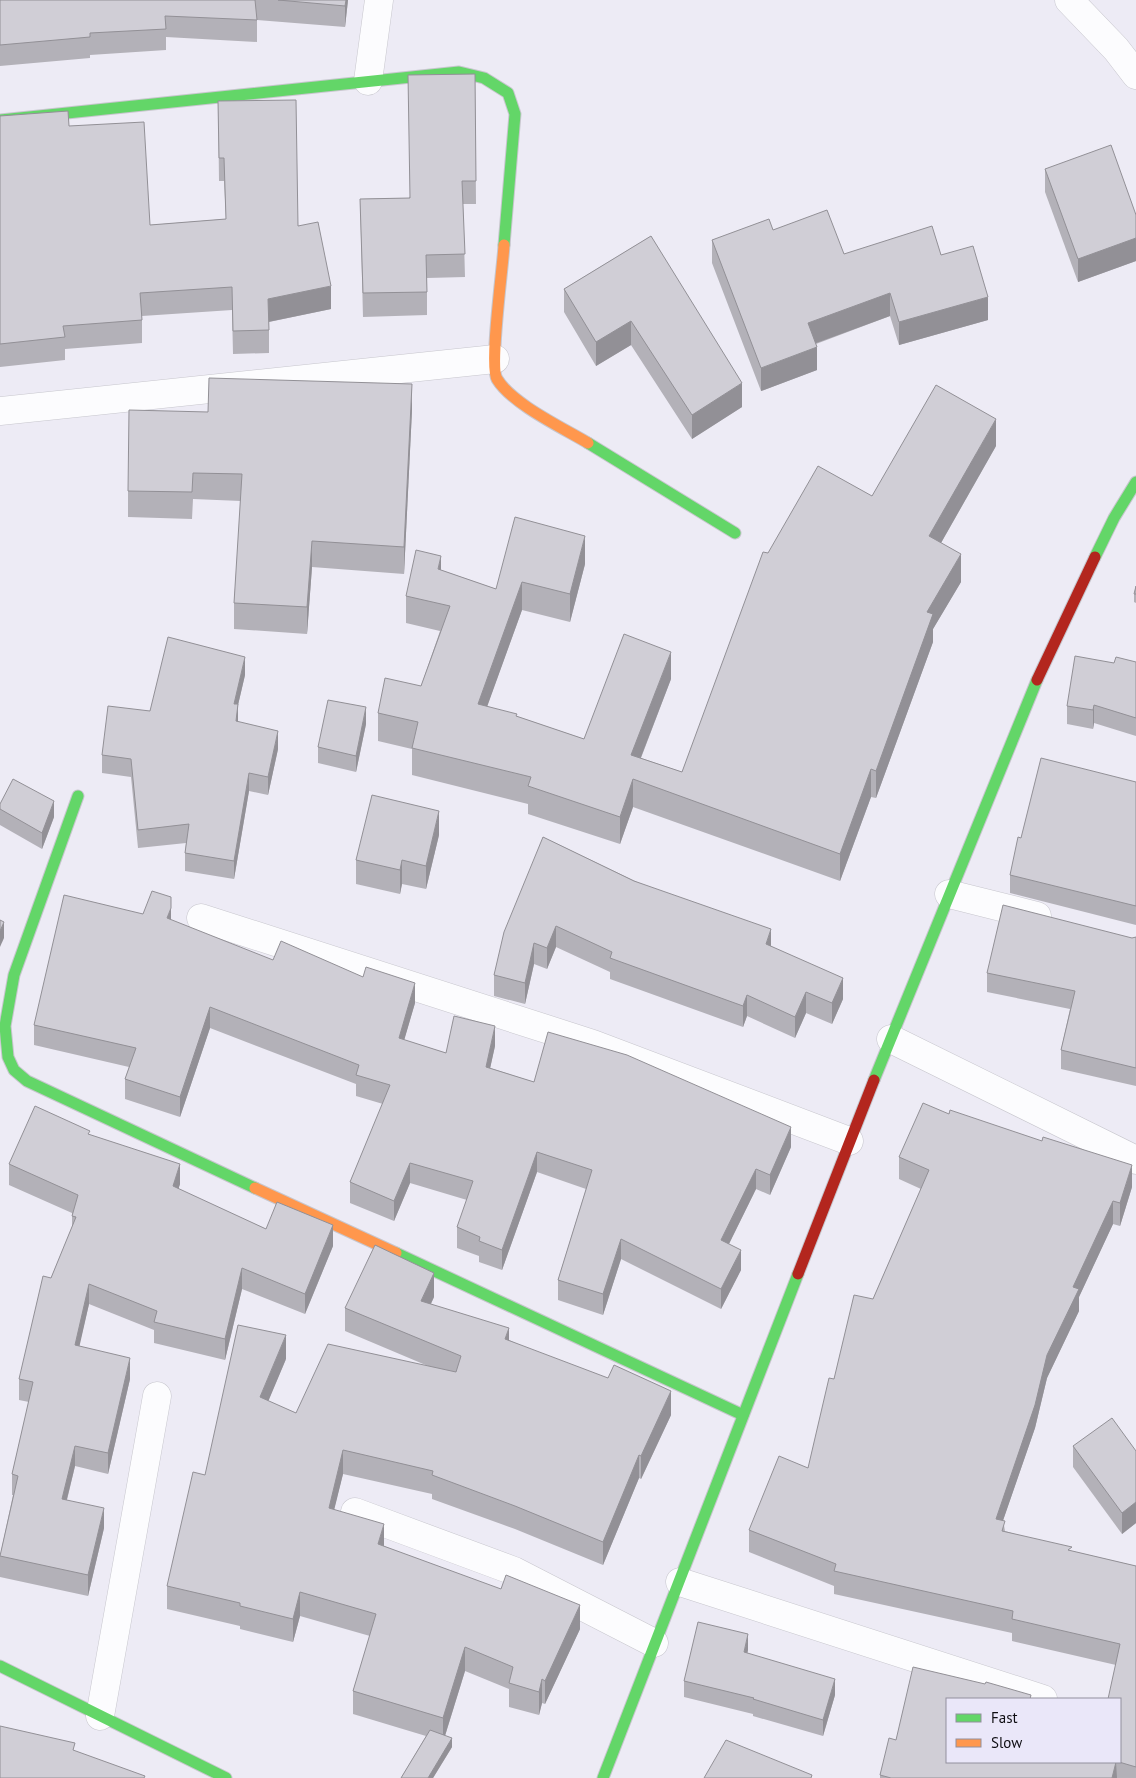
<svg xmlns="http://www.w3.org/2000/svg" width="1136" height="1778" font-family="'PT Sans',sans-serif">
  <style>
    .lines { fill: none; stroke-linecap: round; stroke-linejoin: round }
    .street-casing { stroke: #c7c6cd; stroke-width: 29 }
    .fast-casing { stroke: #c7c6cd; stroke-width: 13 }
    .slow-casing { stroke: #c7c6cd; stroke-width: 13 }
    .jam-casing { stroke: #c7c6cd; stroke-width: 13 }
    .street { stroke: #fcfcfe; stroke-width: 28 }
    .fast { stroke: #63d668; stroke-width: 11 }
    .slow { stroke: #ff974d; stroke-width: 11 }
    .jam { stroke: #b3261e; stroke-width: 11 }
    .wall { fill: #b3b1b8 }
    .shaded-wall { fill: #929096 }
    .building { fill: #d0ced6; stroke: #929096 }
  </style>
  <rect width="100%" height="100%" fill="#edebf5"/>
  <g class="lines">
    <defs>
      <g id="street">
        <polyline points="1069,0 1116,49 1136,75"/>
        <polyline points="368,81 379,0"/>
        <polyline points="0,411 495,359"/>
        <polyline points="949,894 1037,916"/>
        <polyline points="201,918 593,1044 849,1141"/>
        <polyline points="891,1039 1136,1160"/>
        <polyline points="355,1512 514,1571 654,1643"/>
        <polyline points="680,1582 1043,1699"/>
        <polyline points="100,1716 157,1396"/>
      </g>
      <g id="fast">
        <polyline points="0,120 459,72 484,78 508,93 515,114 504,245"/>
        <polyline points="588,443 735,533"/>
        <polyline points="1095,557 1114,518 1136,482"/>
        <polyline points="78,796 14,975 5,1026 8,1057 14,1070 27,1081 255,1188"/>
        <polyline points="874,1080 1037,680"/>
        <polyline points="396,1253 743,1415"/>
        <polyline points="0,1666 226,1778"/>
        <polyline points="603,1778 798,1274"/>
      </g>
      <g id="slow">
        <path d="M504,245C503,267 489,366 497,379C512,404 563,428 588,443"/>
        <polyline points="255,1188 396,1253"/>
      </g>
      <g id="jam">
        <polyline points="1037,680 1095,557"/>
        <polyline points="798,1274 874,1080"/>
      </g>
    </defs>
    <use href="#street" class="street-casing"/>
    <use href="#fast" class="fast-casing"/>
    <use href="#slow" class="slow-casing"/>
    <use href="#jam" class="jam-casing"/>
    <use href="#street" class="street"/>
    <use href="#fast" class="fast"/>
    <use href="#slow" class="slow"/>
    <use href="#jam" class="jam"/>
  </g>
  <g class="wall">
    <polygon points="0,0 348,0 345,27 257,20 257,42 166,37 166,50 90,55 90,58 0,66"/>
    <polygon points="475,74 476,204 463,204 465,277 427,278 427,315 363,317 360,199 409,198"/>
    <polygon points="218,101 298,226 331,309 269,322 269,353 233,354 232,310 142,316 142,343 65,349 65,360 0,367 0,116 69,126 150,225 226,219 224,181 219,181"/>
    <polygon points="1045,169 1136,215 1136,261 1078,282 1045,192"/>
    <polygon points="773,230 844,254 941,255 988,320 899,345 890,316 816,344 817,370 761,391 712,263 712,240"/>
    <polygon points="651,236 742,407 692,439 631,345 596,366 564,312 564,289"/>
    <polygon points="412,410 404,574 312,567 307,634 234,629 234,603 241,501 193,499 192,519 128,517 128,491 208,412"/>
    <polygon points="996,446 941,543 961,582 933,629 933,642 876,798 871,797 840,881 633,807 620,844 528,814 528,804 412,775 412,749 378,741 378,713 421,686 440,631 406,623 406,596 441,570 496,589 585,564 570,622 522,610 487,706 584,739 671,679 641,758 682,772 768,553 872,496"/>
    <polygon points="1136,586 1136,603 1134,602 1134,594"/>
    <polygon points="1136,662 1136,736 1094,723 1093,729 1067,724 1067,706 1114,663"/>
    <polygon points="245,675 238,705 238,722 278,749 268,795 249,791 234,879 185,871 185,853 186,843 138,848 131,777 102,773 102,755 150,711"/>
    <polygon points="366,724 356,772 318,763 318,747"/>
    <polygon points="1136,782 1136,925 1010,893 1010,875 1021,838"/>
    <polygon points="0,804 54,817 42,849 0,825"/>
    <polygon points="439,835 426,889 402,884 400,894 356,884 356,860"/>
    <polygon points="543,837 771,946 843,999 832,1024 806,1013 795,1038 747,1016 743,1027 610,979 610,972 556,947 547,969 534,964 525,1004 494,996 494,975"/>
    <polygon points="1136,937 1136,1086 1061,1069 1061,1050 1070,1009 987,992 987,973 1132,938"/>
    <polygon points="273,960 415,1003 404,1040 446,1053 495,1046 490,1068 534,1082 791,1147 770,1195 756,1189 729,1244 741,1270 721,1309 621,1259 603,1315 558,1300 558,1280 586,1189 537,1172 502,1270 479,1262 479,1256 457,1248 457,1227 467,1200 410,1183 394,1221 350,1203 350,1182 383,1104 356,1096 356,1084 210,1028 180,1117 125,1099 125,1079 129,1067 34,1045 34,1025"/>
    <polygon points="949,1114 1132,1187 1120,1226 1113,1224 1079,1297 1079,1311 1047,1378 1035,1428 1003,1520 1005,1531 1072,1551 1136,1566 1136,1778 880,1778 880,1775 896,1740 1031,1699 947,1762 1120,1762 1116,1665 1012,1641 1012,1633 834,1594 834,1586 749,1552 749,1530 808,1468 834,1379 873,1299 921,1189 899,1179 899,1157"/>
    <polygon points="90,1135 180,1184 178,1189 266,1229 333,1246 305,1314 242,1289 225,1360 154,1343 154,1330 89,1304 79,1346 130,1379 108,1474 75,1466 67,1500 104,1528 88,1596 0,1577 0,1556 13,1495 12,1495 12,1474 29,1402 19,1400 19,1379 51,1278 72,1227 72,1213 9,1185 9,1164"/>
    <polygon points="434,1297 431,1304 509,1340 671,1415 641,1479 639,1478 603,1565 515,1529 432,1499 432,1494 343,1474 334,1509 384,1546 580,1629 545,1704 542,1703 539,1715 509,1707 509,1689 465,1671 445,1736 452,1747 433,1778 401,1778 426,1736 353,1714 353,1691 370,1636 300,1616 293,1642 240,1629 240,1626 167,1609 167,1586 205,1475 286,1359 268,1401 296,1413 428,1366 345,1331 345,1308"/>
    <polygon points="1073,1446 1136,1451 1136,1523 1122,1534 1073,1467"/>
    <polygon points="748,1650 747,1653 835,1695 823,1736 753,1716 753,1714 684,1697 684,1681"/>
  </g>
  <g class="shaded-wall">
    <polygon points="346,0 348,0 345,27 345,6"/>
    <polygon points="1136,238 1136,261 1078,282 1078,259"/>
    <polygon points="331,286 331,309 268,322 268,299"/>
    <polygon points="890,293 890,316 808,346 808,323"/>
    <polygon points="988,297 988,320 899,345 899,322"/>
    <polygon points="631,321 631,345 596,366 596,342"/>
    <polygon points="817,347 817,370 761,391 761,368"/>
    <polygon points="742,383 742,407 692,439 692,415"/>
    <polygon points="412,384 412,410 404,574 404,547"/>
    <polygon points="996,419 996,446 929,564 929,536"/>
    <polygon points="585,536 585,564 570,622 570,594"/>
    <polygon points="312,541 312,567 307,634 307,607"/>
    <polygon points="961,554 961,582 933,629 933,642 876,798 876,771 927,612"/>
    <polygon points="441,556 441,584 438,569"/>
    <polygon points="522,582 522,610 478,732 478,704"/>
    <polygon points="671,652 671,679 631,783 631,755"/>
    <polygon points="245,657 245,675 238,705 238,722 236,739 234,704"/>
    <polygon points="1094,705 1094,723 1093,729 1093,710"/>
    <polygon points="366,707 366,724 356,772 356,756"/>
    <polygon points="278,731 278,749 268,795 268,777"/>
    <polygon points="871,769 871,797 840,881 840,854"/>
    <polygon points="249,773 249,791 234,879 234,861"/>
    <polygon points="633,779 633,807 620,844 620,817"/>
    <polygon points="54,801 54,817 42,849 42,833"/>
    <polygon points="439,811 439,835 426,889 426,866"/>
    <polygon points="402,860 402,884 400,894 400,870"/>
    <polygon points="171,908 171,928 167,918"/>
    <polygon points="4,922 4,938 0,947 0,931"/>
    <polygon points="556,926 556,947 547,969 547,948"/>
    <polygon points="771,929 771,951 766,944"/>
    <polygon points="534,943 534,964 525,1004 525,983"/>
    <polygon points="843,978 843,999 832,1024 832,1003"/>
    <polygon points="415,983 415,1003 399,1058 399,1038"/>
    <polygon points="806,992 806,1013 795,1038 795,1017"/>
    <polygon points="747,995 747,1016 743,1027 743,1006"/>
    <polygon points="210,1007 210,1028 180,1117 180,1097"/>
    <polygon points="495,1026 495,1046 486,1087 486,1067"/>
    <polygon points="791,1127 791,1147 770,1195 770,1175"/>
    <polygon points="537,1152 537,1172 502,1270 502,1250"/>
    <polygon points="410,1163 410,1183 394,1221 394,1201"/>
    <polygon points="180,1164 180,1184 173,1207 173,1186"/>
    <polygon points="1132,1165 1132,1187 1120,1226 1120,1203"/>
    <polygon points="756,1169 756,1189 721,1260 721,1240"/>
    <polygon points="1113,1201 1113,1224 1079,1297 1079,1311 1047,1378 1035,1428 996,1541 996,1519 1047,1355 1073,1287"/>
    <polygon points="333,1225 333,1246 305,1314 305,1294"/>
    <polygon points="621,1239 621,1259 603,1315 603,1294"/>
    <polygon points="741,1250 741,1270 721,1309 721,1289"/>
    <polygon points="242,1268 242,1289 225,1360 225,1339"/>
    <polygon points="434,1273 434,1297 421,1324 421,1301"/>
    <polygon points="89,1284 89,1304 75,1366 75,1345"/>
    <polygon points="509,1328 509,1351 505,1339"/>
    <polygon points="286,1335 286,1359 260,1421 260,1397"/>
    <polygon points="130,1358 130,1379 108,1474 108,1453"/>
    <polygon points="671,1391 671,1415 641,1479 641,1456"/>
    <polygon points="75,1446 75,1466 62,1519 62,1499"/>
    <polygon points="343,1450 343,1474 329,1531 329,1508"/>
    <polygon points="639,1455 639,1478 603,1565 603,1542"/>
    <polygon points="1136,1502 1136,1523 1122,1534 1122,1513"/>
    <polygon points="104,1508 104,1528 88,1596 88,1575"/>
    <polygon points="384,1524 384,1548 378,1544"/>
    <polygon points="300,1592 300,1616 293,1642 293,1619"/>
    <polygon points="580,1605 580,1629 545,1704 545,1681"/>
    <polygon points="748,1634 748,1650 744,1668 744,1652"/>
    <polygon points="465,1647 465,1671 443,1742 443,1718"/>
    <polygon points="542,1679 542,1703 539,1715 539,1692"/>
    <polygon points="835,1679 835,1695 823,1736 823,1720"/>
    <polygon points="452,1738 452,1747 433,1778 428,1778"/>
    <polygon points="1116,1762 1117,1778 1112,1778"/>
  </g>
  <g class="building">
    <polygon points="0,0 255,0 257,20 165,16 166,29 90,33 90,37 0,45"/>
    <polygon points="278,0 346,0 345,6"/>
    <polygon points="475,74 476,181 462,181 465,254 426,255 427,292 363,293 360,199 410,198 408,75"/>
    <polygon points="296,100 298,226 318,222 331,286 268,299 269,330 233,331 232,287 140,293 142,320 63,326 65,337 0,344 0,116 68,111 69,126 144,122 150,225 226,219 224,158 219,158 218,101"/>
    <polygon points="1111,145 1136,215 1136,238 1078,259 1045,169"/>
    <polygon points="827,210 844,254 932,226 941,255 973,246 988,297 899,322 890,293 808,323 817,347 761,368 712,240 769,219 773,230"/>
    <polygon points="651,236 742,383 692,415 631,321 596,342 564,289"/>
    <polygon points="209,378 412,384 404,547 312,541 307,607 234,603 242,474 193,473 192,492 128,491 129,410 208,412"/>
    <polygon points="936,385 996,419 929,536 961,554 927,612 933,614 876,771 871,769 840,854 633,779 620,817 528,786 531,777 412,748 418,722 378,713 385,678 421,686 450,606 406,596 416,550 441,556 438,569 496,589 515,517 585,536 570,594 522,582 478,704 517,714 516,716 584,739 624,634 671,652 631,755 682,772 763,552 768,553 818,466 872,496"/>
    <polygon points="1136,586 1136,594 1134,594"/>
    <polygon points="168,637 245,657 234,704 238,704 236,721 278,731 268,777 249,773 234,861 185,853 189,824 138,830 131,759 102,755 108,706 150,711"/>
    <polygon points="1075,656 1114,663 1116,657 1136,662 1136,718 1094,705 1093,710 1067,706"/>
    <polygon points="328,700 366,707 356,756 318,747"/>
    <polygon points="1041,758 1136,782 1136,906 1010,875 1018,837 1021,838"/>
    <polygon points="13,779 54,801 42,833 0,809 0,804"/>
    <polygon points="372,795 439,811 426,866 402,860 400,870 356,860"/>
    <polygon points="543,837 634,881 771,929 766,944 843,978 832,1003 806,992 795,1017 747,995 743,1006 610,958 612,952 556,926 547,948 534,943 525,983 494,975 504,932"/>
    <polygon points="152,891 171,897 171,908 167,918 273,960 281,941 363,977 366,967 415,983 399,1038 446,1053 454,1016 495,1026 486,1067 534,1082 548,1032 627,1055 791,1127 770,1175 756,1169 721,1240 741,1250 721,1289 621,1239 603,1294 558,1280 592,1170 537,1152 502,1250 479,1241 480,1237 457,1227 473,1181 410,1163 394,1201 350,1182 390,1085 356,1075 359,1065 210,1007 180,1097 125,1079 136,1048 34,1025 64,895 143,914"/>
    <polygon points="1003,905 1132,938 1136,937 1136,1068 1061,1050 1075,991 987,973"/>
    <polygon points="0,920 4,922 0,931"/>
    <polygon points="923,1103 949,1114 950,1110 1042,1141 1043,1137 1132,1165 1120,1203 1113,1201 1073,1287 1079,1289 1047,1355 1035,1405 996,1519 1005,1521 1002,1531 1072,1547 1068,1550 1136,1566 1136,1767 1119,1762 1120,1699 1108,1699 1120,1644 1012,1619 1013,1611 834,1571 836,1564 749,1530 779,1456 808,1468 829,1378 834,1379 854,1295 873,1299 929,1170 899,1157"/>
    <polygon points="35,1106 90,1131 88,1134 180,1164 173,1186 266,1229 277,1202 333,1225 305,1294 242,1268 225,1339 154,1322 157,1311 89,1284 75,1345 130,1358 108,1453 75,1446 62,1499 104,1508 88,1575 0,1556 18,1476 12,1474 33,1382 19,1379 43,1276 51,1278 76,1217 72,1216 78,1195 9,1164"/>
    <polygon points="375,1245 434,1273 421,1301 509,1328 505,1339 608,1378 614,1365 671,1391 641,1456 639,1455 603,1542 515,1506 432,1475 433,1471 343,1450 329,1508 384,1524 378,1544 501,1589 506,1575 580,1605 545,1681 542,1679 539,1692 509,1683 513,1667 465,1647 443,1718 353,1691 376,1614 300,1592 293,1619 240,1606 240,1603 167,1586 193,1472 205,1475 238,1325 286,1335 260,1397 296,1413 328,1344 456,1372 461,1356 345,1308"/>
    <polygon points="1112,1418 1136,1451 1136,1502 1122,1513 1073,1446"/>
    <polygon points="698,1622 748,1634 744,1652 835,1679 823,1720 753,1699 754,1698 684,1681"/>
    <polygon points="913,1667 985,1684 986,1682 1031,1695 1030,1699 947,1699 947,1762 1116,1762 1112,1778 891,1778 880,1775 889,1738 896,1740"/>
    <polygon points="0,1726 75,1743 73,1750 145,1776 144,1778 0,1778"/>
    <polygon points="430,1730 452,1738 428,1778 401,1778"/>
    <polygon points="726,1740 812,1775 811,1778 704,1778"/>
  </g>
  <rect x="946" y="1698" width="175" height="65" fill="#eae7f9" stroke="#92909d"/>
  <rect x="956" y="1714" width="25" height="8" fill="#63d668" stroke="#92909d"/>
  <text x="991" y="1723" font-size="15" fill="#0e0d12">Fast</text>
  <rect x="956" y="1739" width="25" height="8" fill="#ff974d" stroke="#92909d"/>
  <text x="991" y="1748" font-size="15" fill="#0e0d12">Slow</text>
</svg>
